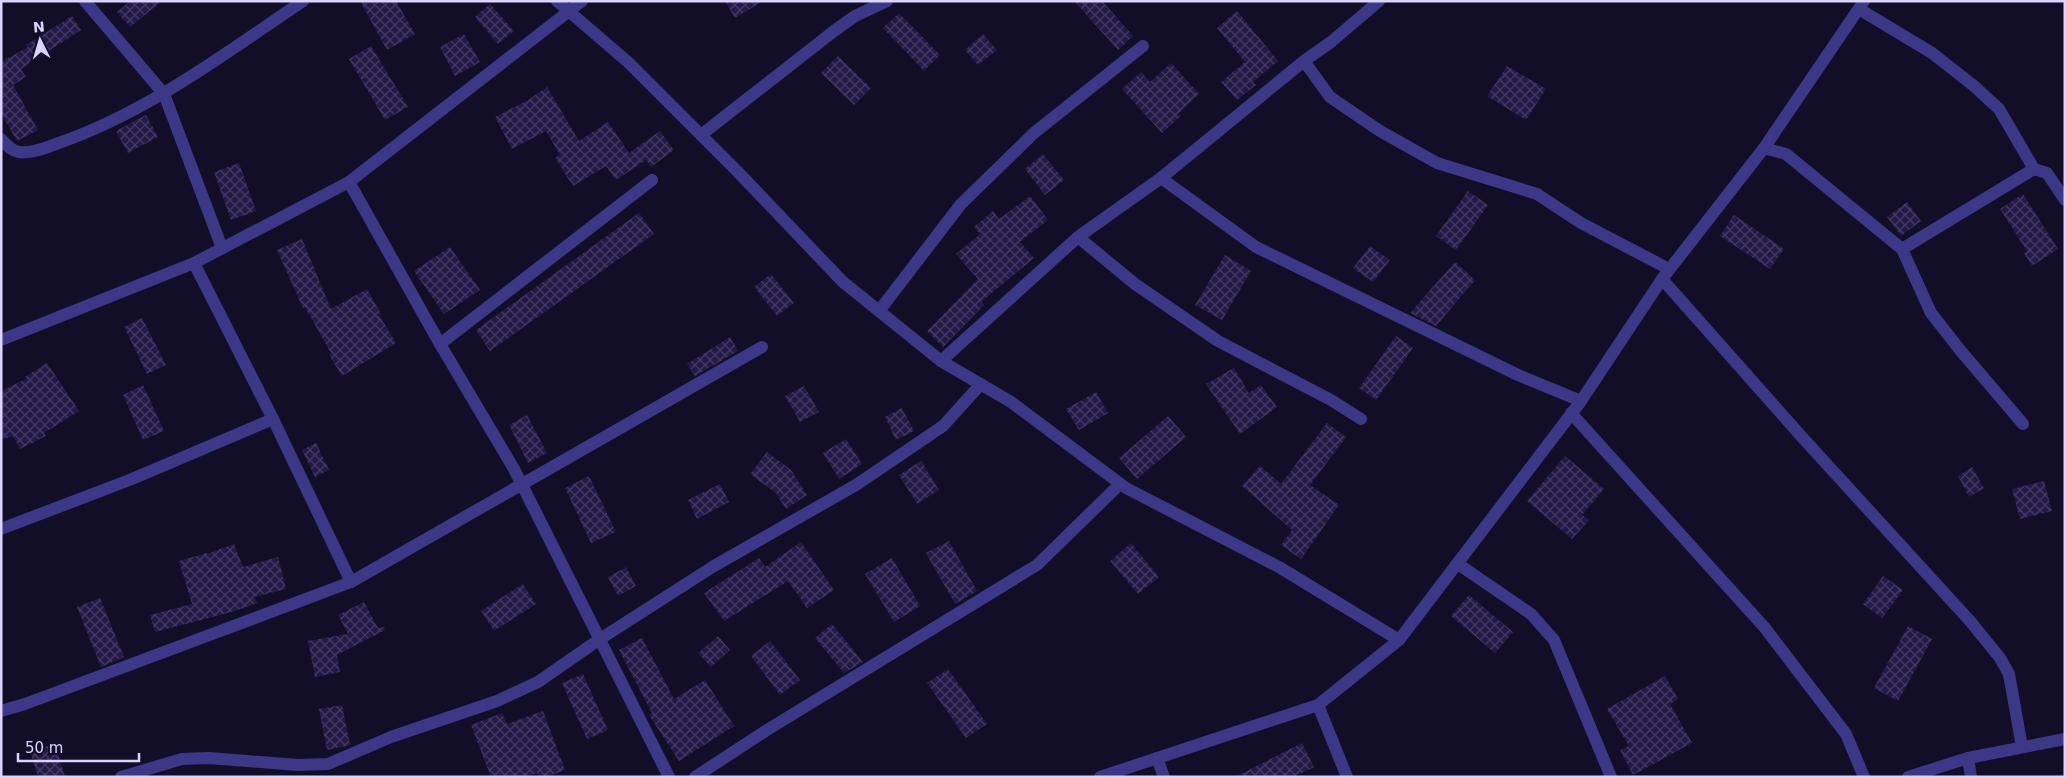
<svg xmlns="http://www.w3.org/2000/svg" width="2066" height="778" font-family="'DejaVu Sans',sans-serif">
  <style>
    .building { fill: url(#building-cross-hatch) }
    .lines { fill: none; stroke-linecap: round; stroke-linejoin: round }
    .minor { stroke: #3c3887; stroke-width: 12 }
  </style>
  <defs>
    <pattern id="building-cross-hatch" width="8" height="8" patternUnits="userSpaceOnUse" patternTransform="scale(1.25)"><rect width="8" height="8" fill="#241a48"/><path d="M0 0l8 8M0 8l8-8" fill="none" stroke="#433a63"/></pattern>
  </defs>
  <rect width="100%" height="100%" fill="#130e27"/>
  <g class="building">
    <polygon points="130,1 162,1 130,27 117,12"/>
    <polygon points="360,1 396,1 415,34 387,50"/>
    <polygon points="725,1 763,1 735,18"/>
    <polygon points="1074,1 1102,1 1133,36 1118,50"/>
    <polygon points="490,4 514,31 498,44 475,17"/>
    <polygon points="1237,11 1278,61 1253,82 1256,85 1237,100 1221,82 1245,62 1217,28"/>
    <polygon points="899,13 940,55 924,71 883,28"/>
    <polygon points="72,16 81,30 21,69 26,77 13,85 38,130 17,141 1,113 1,62 28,47 26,45"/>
    <polygon points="464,34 480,62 455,76 440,47"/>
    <polygon points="983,34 997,50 978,65 965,50"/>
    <polygon points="371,46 408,107 385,120 349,59"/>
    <polygon points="838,56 871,88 854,105 821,73"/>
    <polygon points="1171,63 1199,94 1178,114 1181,116 1162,133 1122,89 1141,72 1150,82"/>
    <polygon points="1507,66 1546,89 1526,120 1487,96"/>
    <polygon points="547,87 579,141 608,122 629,153 660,131 674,150 651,167 646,160 616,180 606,166 573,186 555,158 560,155 546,131 512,149 495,117 528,100"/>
    <polygon points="146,115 158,137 128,153 116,131"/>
    <polygon points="1043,154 1064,180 1045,195 1025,169"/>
    <polygon points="239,163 256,211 231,220 214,172"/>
    <polygon points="1468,191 1488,205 1456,250 1436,236"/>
    <polygon points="2023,194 2058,249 2032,266 2024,253 2027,251 2000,209"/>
    <polygon points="1030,196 1048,220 1020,242 1034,258 981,302 984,305 943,347 927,331 978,279 956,254 980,234 974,227 993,211 999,219"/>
    <polygon points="1907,202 1921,221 1901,236 1887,217"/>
    <polygon points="639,213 654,234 490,351 476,330"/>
    <polygon points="1734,215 1784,249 1770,269 1720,236"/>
    <polygon points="302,239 331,309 367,289 381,314 379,315 396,343 342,376 329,355 331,353 305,307 303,308 277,250"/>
    <polygon points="1370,246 1390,260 1373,282 1353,268"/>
    <polygon points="450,247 480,290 444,314 414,271"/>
    <polygon points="1225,255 1251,271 1222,320 1195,305"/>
    <polygon points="1455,262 1475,280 1436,326 1410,313"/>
    <polygon points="771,274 794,303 777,316 754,287"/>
    <polygon points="142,318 166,365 147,374 124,327"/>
    <polygon points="1396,336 1413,348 1376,400 1359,388"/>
    <polygon points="730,337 738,351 695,376 687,364"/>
    <polygon points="47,363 79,411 44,433 46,436 20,449 13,436 1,440 1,391 26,379 25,377"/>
    <polygon points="1234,368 1249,393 1261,385 1277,407 1240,434 1206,384"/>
    <polygon points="143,385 164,431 143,440 123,395"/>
    <polygon points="804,386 819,412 800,422 785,396"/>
    <polygon points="1096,392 1108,413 1079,430 1066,409"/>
    <polygon points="902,408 914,431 896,440 885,417"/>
    <polygon points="527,415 547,453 528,463 509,425"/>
    <polygon points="1168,416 1186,437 1137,479 1119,458"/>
    <polygon points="1327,423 1346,437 1310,485 1339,505 1301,559 1281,545 1292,530 1242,486 1260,466 1281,484"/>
    <polygon points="846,439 862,464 839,479 823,453"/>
    <polygon points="316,443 329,470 315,477 302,450"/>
    <polygon points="767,452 791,470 807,495 786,509 776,493 750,474"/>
    <polygon points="1565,456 1604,489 1582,515 1589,520 1572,539 1527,501"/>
    <polygon points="921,461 939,490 917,504 899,475"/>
    <polygon points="1972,467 1984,488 1969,497 1958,476"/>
    <polygon points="589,476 616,532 591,543 565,488"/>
    <polygon points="2044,481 2052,511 2020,519 2012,489"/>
    <polygon points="720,484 729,502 697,519 688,500"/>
    <polygon points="949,541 977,591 955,604 926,553"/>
    <polygon points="801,542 834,590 807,608 788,581 724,621 704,593 759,558 765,567"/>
    <polygon points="1131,543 1159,577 1138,594 1110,561"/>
    <polygon points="234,544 243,567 278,557 286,589 254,597 257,603 235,611 155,632 150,615 192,604 179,561 207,553 207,554"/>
    <polygon points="892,558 920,606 894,622 865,574"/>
    <polygon points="626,567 636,586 618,596 608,577"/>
    <polygon points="1883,576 1903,590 1882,618 1863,604"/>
    <polygon points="523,584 536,604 494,631 481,611"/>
    <polygon points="1469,595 1513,632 1495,653 1451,616"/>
    <polygon points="100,598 124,657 101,667 77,607"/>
    <polygon points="364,602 378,628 384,627 385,630 337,655 340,672 315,677 308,641 348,634 338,615"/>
    <polygon points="832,624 863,662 844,673 815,638"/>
    <polygon points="1908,626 1932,639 1898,701 1874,688"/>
    <polygon points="718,636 730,650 711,667 698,653"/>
    <polygon points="642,638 674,699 705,680 734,726 679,761 649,715 652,713 619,650"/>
    <polygon points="770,641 800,680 780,695 751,656"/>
    <polygon points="948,669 987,724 966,738 927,683"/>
    <polygon points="583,674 608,730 587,739 562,683"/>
    <polygon points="1665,676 1678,699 1670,704 1692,743 1633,775 1620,750 1629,746 1607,709"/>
    <polygon points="342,705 350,745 327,750 319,709"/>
    <polygon points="543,711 565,770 547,777 538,777 537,773 526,777 491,777 471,725 502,713 507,724"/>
    <polygon points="1302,743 1314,767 1294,777 1235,777"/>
    <polygon points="55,744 65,777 38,777 30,751"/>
  </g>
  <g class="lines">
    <g class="minor">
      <polyline points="85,1 164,94 222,248"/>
      <polyline points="557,1 629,63 737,171 843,282 941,361 1011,402 1126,488 1279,567 1399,640"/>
      <polyline points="1859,9 1932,53 1974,86 1999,109 2034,169"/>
      <polyline points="1304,61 1330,97 1380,131 1437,163 1537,194 1581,223 1669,269"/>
      <polyline points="701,135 834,31 855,16 887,1"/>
      <path d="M1,139C7,145 11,151 19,152C31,154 45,148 56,144C147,113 224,54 303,1"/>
      <polyline points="1764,148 1786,154 1902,249 1931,313 1960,350 2023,424"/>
      <polyline points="1161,178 1256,247 1518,375 1581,401"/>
      <polyline points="349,182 440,344 514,469 669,777"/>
      <polyline points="1078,237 1135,284 1218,341 1331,400 1361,419"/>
      <polyline points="1902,249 2034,169 2047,173 2065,200"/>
      <polyline points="194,263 273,419 351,582"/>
      <polyline points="1662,279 1801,436 1970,621 2000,658 2009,674 2022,747"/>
      <polyline points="879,311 961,204 1034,133 1143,46"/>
      <polyline points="1,340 194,263 349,182 582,1"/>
      <polyline points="440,344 652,180"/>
      <polyline points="941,361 1078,237 1161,178 1304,61 1331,42 1379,1"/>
      <polyline points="1571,413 1765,628 1846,734 1864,777"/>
      <polyline points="1,529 132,479 273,419"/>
      <polyline points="1458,564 1531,614 1554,640 1611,777"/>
      <polyline points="1318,705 1347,777"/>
      <polyline points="1,711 25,704 351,582 762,347"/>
      <polyline points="1157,758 1164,777"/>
      <polyline points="1968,758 1971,777"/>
      <polyline points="121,777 182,759 209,758 298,765 328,764 391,737 497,701 538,682 600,639 714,566 856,485 943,426 981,384"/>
      <polyline points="695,777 767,730 1037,565 1120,484"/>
      <polyline points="1100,777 1318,705 1399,640 1581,401 1662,279 1764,148 1864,1"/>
      <polyline points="1908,777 1968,758 2065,739"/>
    </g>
  </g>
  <rect width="2066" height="778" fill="none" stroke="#dad4ff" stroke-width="5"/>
  <g transform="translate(40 40) rotate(355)" stroke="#130e27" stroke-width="4" paint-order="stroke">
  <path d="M0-4L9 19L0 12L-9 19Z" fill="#dad4ff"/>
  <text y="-8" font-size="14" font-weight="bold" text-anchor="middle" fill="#dad4ff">N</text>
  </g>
  <path d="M18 753v8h121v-8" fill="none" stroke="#dad4ff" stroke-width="2.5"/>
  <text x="25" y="753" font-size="15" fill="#dad4ff" stroke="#130e27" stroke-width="4" paint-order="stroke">50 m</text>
</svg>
